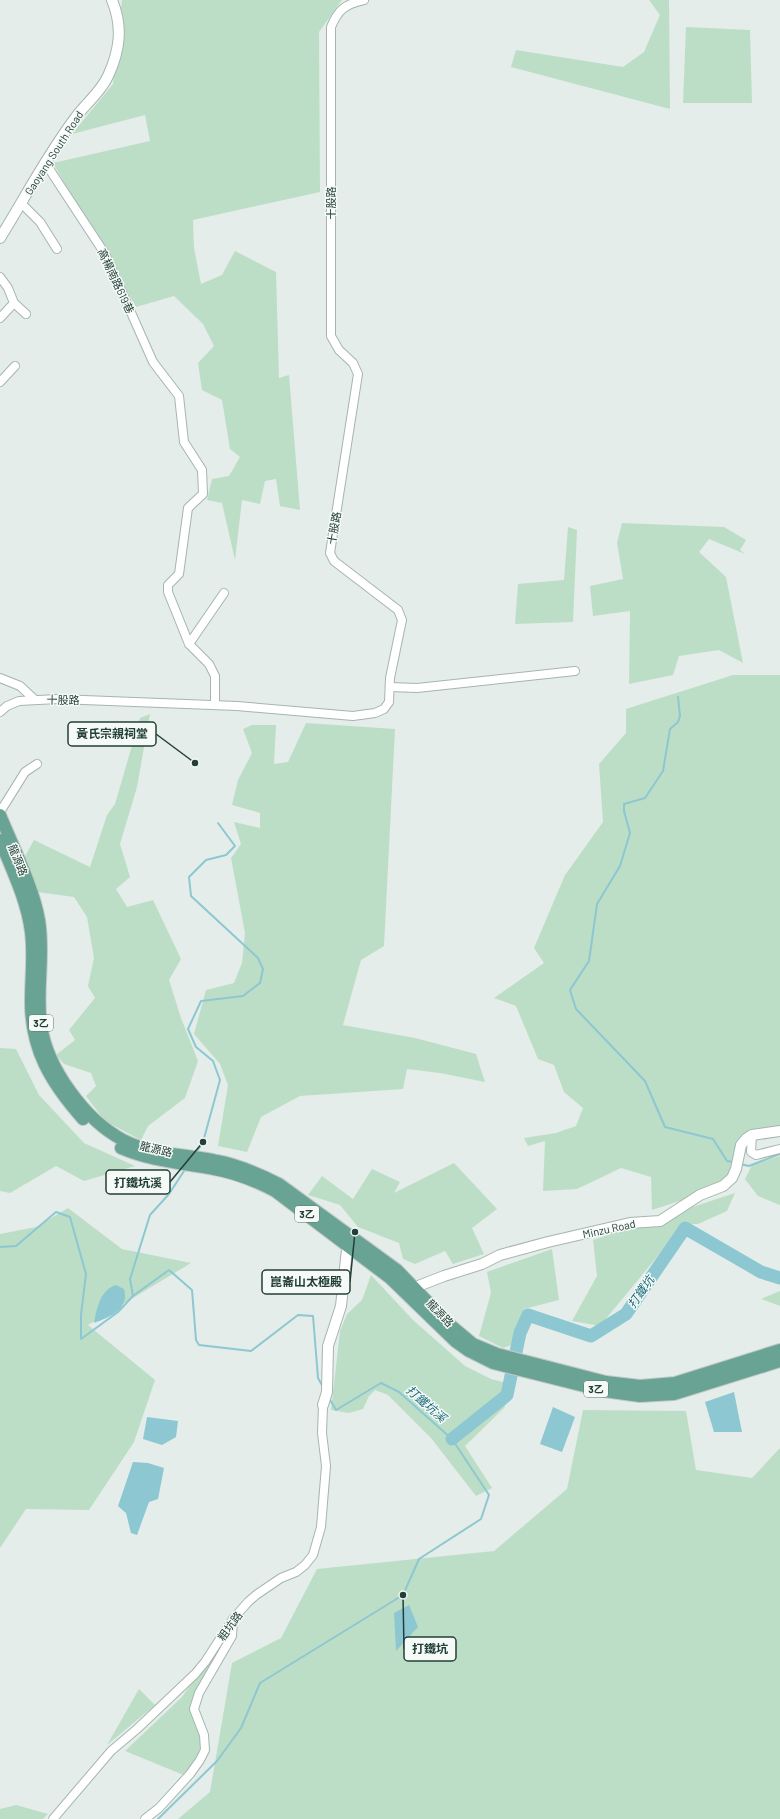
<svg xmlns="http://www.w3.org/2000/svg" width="780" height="1819" font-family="Barlow,'Noto Sans TC',sans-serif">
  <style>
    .green { fill: #bddec6 }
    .water { fill: #8dc7d2 }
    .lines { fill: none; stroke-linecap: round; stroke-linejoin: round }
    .stream { stroke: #8dc7d2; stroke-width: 2 }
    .river { stroke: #8dc7d2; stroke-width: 13 }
    .minor-casing { stroke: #a6b5b0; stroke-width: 10 }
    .tertiary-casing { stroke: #a6b5b0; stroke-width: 12 }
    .primary-casing { stroke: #c1c9c7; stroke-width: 14 }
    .minor { stroke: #fff; stroke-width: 8 }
    .tertiary { stroke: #fff; stroke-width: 10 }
    .primary { stroke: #69a394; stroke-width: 12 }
    .labels { text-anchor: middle; stroke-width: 3; stroke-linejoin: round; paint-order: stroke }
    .shield { fill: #f5faf7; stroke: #627771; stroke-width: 1 }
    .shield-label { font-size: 10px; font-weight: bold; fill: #233f38 }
    .street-label { font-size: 11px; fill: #233f38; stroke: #f5faf7 }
    .water-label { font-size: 12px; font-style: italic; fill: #1d6c7c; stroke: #f5faf7 }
    .leader { fill: none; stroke: #233f38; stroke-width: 1.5 }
    .callout-dot { fill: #233f38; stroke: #f5faf7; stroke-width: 1.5 }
    .callout { fill: #f5faf7; stroke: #233f38; stroke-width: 1.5 }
    .callout-label { font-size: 12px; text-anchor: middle; font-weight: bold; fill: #233f38 }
  </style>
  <rect width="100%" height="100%" fill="#e4ede9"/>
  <g class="green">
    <polygon points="122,0 342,0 319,32 320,192 193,220 194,248 201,284 222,275 235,251 276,272 279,378 289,375 300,510 280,506 276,479 265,481 260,504 242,500 235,560 222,503 207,500 212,479 229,476 240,457 230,449 222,400 202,390 198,363 214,346 203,324 174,296 136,307 53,163 150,141 145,115 72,134 113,84"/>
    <polygon points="649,0 669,0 670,109 511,67 516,50 623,67 644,52 660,15"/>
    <polygon points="686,27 750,30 752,103 683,103"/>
    <polygon points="622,523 724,527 746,540 740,550 745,554 709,539 699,552 726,577 743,663 719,650 679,656 673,675 629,684 630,611 593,616 590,586 623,579 617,543"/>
    <polygon points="568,527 577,530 573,622 515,624 518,584 564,580"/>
    <polygon points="733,675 780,675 780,1130 745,1139 725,1183 707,1192 652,1210 651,1177 621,1168 577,1189 543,1191 545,1141 528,1146 524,1138 556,1133 576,1126 583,1108 564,1092 554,1065 538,1059 516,1006 494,998 544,963 534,948 565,875 603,822 599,764 626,733 626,709"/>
    <polygon points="150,714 137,787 120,844 130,877 116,889 127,907 153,900 181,959 169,980 181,1018 198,1061 185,1098 148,1126 141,1140 105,1121 86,1096 96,1086 91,1073 64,1064 56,1055 75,1040 69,1030 95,998 88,986 94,958 87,917 74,897 37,892 24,858 34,840 90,867 107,815 115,804 140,718"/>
    <polygon points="306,723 395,729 384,946 361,960 343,1025 415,1038 476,1054 485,1082 440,1073 407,1069 403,1089 300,1096 261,1117 247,1152 218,1146 228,1085 220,1064 194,1034 206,990 234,983 242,963 245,933 231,858 241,844 234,822 260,828 260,813 232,805 238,780 252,753 243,729 252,725 276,725 274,764 288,762"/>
    <polygon points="0,1048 16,1049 39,1095 84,1143 135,1166 84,1181 56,1166 10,1193 0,1191"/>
    <polygon points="780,1156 780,1205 758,1196 745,1179 752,1165"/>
    <polygon points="454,1163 497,1209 472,1228 484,1254 453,1264 445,1251 415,1264 403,1259 399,1243 358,1227 340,1205 308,1195 322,1176 353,1199 372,1169 400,1182 394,1193"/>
    <polygon points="735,1193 727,1211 698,1224 680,1224 656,1258 600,1326 572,1321 597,1276 593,1240"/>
    <polygon points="68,1208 122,1249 191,1263 88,1325 155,1380 134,1442 89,1510 26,1509 0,1548 0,1234 36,1227"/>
    <polygon points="552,1249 559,1300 524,1309 511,1345 503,1348 479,1336 491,1293 487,1272"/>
    <polygon points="371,1275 413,1320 465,1366 491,1379 515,1385 504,1408 465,1446 492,1488 476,1496 431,1438 388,1395 375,1390 369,1396 363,1409 349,1413 331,1410 340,1331 347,1314 362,1300"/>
    <polygon points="780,1291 780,1306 761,1299"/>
    <polygon points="583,1410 686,1411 696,1470 752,1478 780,1448 780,1819 178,1819 210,1792 232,1663 281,1638 317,1569 494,1551 567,1489"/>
    <polygon points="225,1638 227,1639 191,1712 201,1737 199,1758 186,1776 125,1751 182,1697 221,1640"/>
    <polygon points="139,1689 155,1705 107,1745"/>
    <polygon points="16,1805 48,1814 43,1819 0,1819 0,1809"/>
  </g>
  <g class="water">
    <path d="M116,1285L124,1289C130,1309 110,1317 94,1323C97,1308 100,1290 116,1285Z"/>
    <polygon points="734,1392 742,1432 714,1432 705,1402"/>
    <polygon points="553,1407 575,1417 562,1452 540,1444"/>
    <polygon points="147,1417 178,1421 176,1437 162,1445 143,1439"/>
    <polygon points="133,1462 148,1463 164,1468 158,1499 149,1502 137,1535 131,1533 126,1513 118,1506"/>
    <polygon points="409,1605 418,1627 396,1651 394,1613"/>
  </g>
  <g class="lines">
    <g class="stream">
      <polyline points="678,697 680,716 678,722 670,729 663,771 645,798 624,804 624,811 630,833 620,866 597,904 589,961 570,990 576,1009 645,1081 665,1127 713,1139 727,1161 734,1162"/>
      <polyline points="196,1153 203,1142 220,1080 213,1061 196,1047 188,1029 201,1001 243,996 260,983 263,969 258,958 191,896 189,877 206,860 226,855 235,846 218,823"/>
      <polyline points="740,1164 749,1166 780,1154"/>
      <polyline points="186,1168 169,1194 150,1215 130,1279 133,1296 169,1270 192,1290 196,1340 199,1345 251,1351 298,1315 313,1316 318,1378 323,1387"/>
      <polyline points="0,1247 16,1246 56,1212 70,1217 86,1274 81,1315 81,1339 118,1312 133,1296"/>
      <polyline points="158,1819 217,1761 241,1728 260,1683 403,1595 419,1559 481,1519 489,1495 452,1439 399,1392 381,1383 336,1410 329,1398"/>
    </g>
    <polyline class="river" points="452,1439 507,1395 520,1333 528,1315 591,1336 626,1314 685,1228 761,1272 780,1278"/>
    <defs>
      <g id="minor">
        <polyline points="46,164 105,254 153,362 179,396 184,442 202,470 203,494 188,508 179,574 168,585 168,592 189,644 209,664 215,676 215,705"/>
        <polyline points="21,203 40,222 57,249"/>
        <polyline points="0,277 8,288 14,303 26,314"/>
        <polyline points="0,318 14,303"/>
        <polyline points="0,382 15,366"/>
        <polyline points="189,644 224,593"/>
        <polyline points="0,678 20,686 34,699"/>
        <polyline points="390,687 417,688 575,671"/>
        <path d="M0,712L7,706L19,701L58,699L237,706L353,716L375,713L384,709L389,702L390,678L402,620L398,610L334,561L330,553L358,374L353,363L339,350L331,336V27C338,10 345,4 364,0"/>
        <polyline points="0,812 25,772 37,764"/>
        <polyline points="752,1135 751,1152 756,1155 780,1149"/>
        <polyline points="53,1819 111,1751 137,1729 195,1674 205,1662 233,1619 248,1602 256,1595 281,1578 296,1572 305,1565 313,1555 321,1527 326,1466 322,1433 323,1405"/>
        <polyline points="145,1819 159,1808 190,1774 200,1760 205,1750 204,1735 194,1709 199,1693 232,1636 233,1619"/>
      </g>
      <g id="tertiary">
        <path d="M0,238C25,198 47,155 76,117C86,103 101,92 108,76C120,50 123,27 112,0"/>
        <polyline points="408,1290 444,1276 482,1264 500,1255 548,1242 630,1223 660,1221 700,1195 723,1186 732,1178 736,1169 741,1145 746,1139 752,1135 780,1131"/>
        <polyline points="323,1405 327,1392 328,1346 341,1306 348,1240"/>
      </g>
      <g id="primary">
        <path d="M0,815C13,847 33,886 39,920C45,955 36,990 41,1025C47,1068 85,1120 123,1140C152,1155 186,1154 217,1161C239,1165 259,1174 279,1184L397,1270L448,1323L473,1344L497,1354L606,1382L640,1386L675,1383L780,1350"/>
        <path d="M0,840C12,870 27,900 31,932C34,955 31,977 31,999C30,1049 51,1083 83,1119"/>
        <path d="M121,1148C151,1161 183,1163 214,1169C236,1173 256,1181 275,1191L390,1278L455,1341L469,1351L493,1363L604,1391L640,1396L674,1394L780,1361"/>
      </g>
    </defs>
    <use href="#minor" class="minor-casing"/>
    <use href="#tertiary" class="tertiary-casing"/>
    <use href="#primary" class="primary-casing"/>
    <use href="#minor" class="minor"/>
    <use href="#tertiary" class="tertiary"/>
    <use href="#primary" class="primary"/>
  </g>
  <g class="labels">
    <g class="shield">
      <rect x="29" y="1015" width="24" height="16" rx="3"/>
      <rect x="295" y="1206" width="24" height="16" rx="3"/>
      <rect x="584" y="1381" width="24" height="16" rx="3"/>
    </g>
    <g class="shield-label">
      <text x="41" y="1027">3乙</text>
      <text x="307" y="1218">3乙</text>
      <text x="596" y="1393">3乙</text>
    </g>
    <g class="street-label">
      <text transform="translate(54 153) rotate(-57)" y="4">Gaoyang South Road</text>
      <text transform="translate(331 203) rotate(-90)" y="4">十股路</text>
      <text transform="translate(116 281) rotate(65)" y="4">高楊南路619巷</text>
      <text transform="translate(334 528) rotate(-80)" y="4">十股路</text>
      <text transform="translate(63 700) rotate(1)" y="4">十股路</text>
      <text transform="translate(18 860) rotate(68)" y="4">龍源路</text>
      <text transform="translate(156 1149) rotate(13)" y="4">龍源路</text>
      <text transform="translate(609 1229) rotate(-12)" y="4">Minzu Road</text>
      <text transform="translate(440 1313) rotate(46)" y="4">龍源路</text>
      <text transform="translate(230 1626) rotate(-54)" y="4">粗坑路</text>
    </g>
    <g class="water-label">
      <text transform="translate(641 1292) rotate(-55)" y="4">打鐵坑</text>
      <text transform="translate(426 1404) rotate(41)" y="4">打鐵坑溪</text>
    </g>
  </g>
  <path class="leader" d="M195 763L156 734M203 1142L170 1182M355 1232L350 1282M403 1595L404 1649"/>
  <g class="callout-dot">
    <circle cx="195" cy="763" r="4"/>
    <circle cx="203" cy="1142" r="4"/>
    <circle cx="355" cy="1232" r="4"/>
    <circle cx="403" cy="1595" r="4"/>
  </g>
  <g class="callout">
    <rect x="68" y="722" width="88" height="24" rx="4"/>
    <rect x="106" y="1170" width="64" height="24" rx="4"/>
    <rect x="262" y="1270" width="88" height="24" rx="4"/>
    <rect x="404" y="1637" width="52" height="24" rx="4"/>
  </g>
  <g class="callout-label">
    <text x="112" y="738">黃氏宗親祠堂</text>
    <text x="138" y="1187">打鐵坑溪</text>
    <text x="306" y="1286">崑崙山太極殿</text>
    <text x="430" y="1653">打鐵坑</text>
  </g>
</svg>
